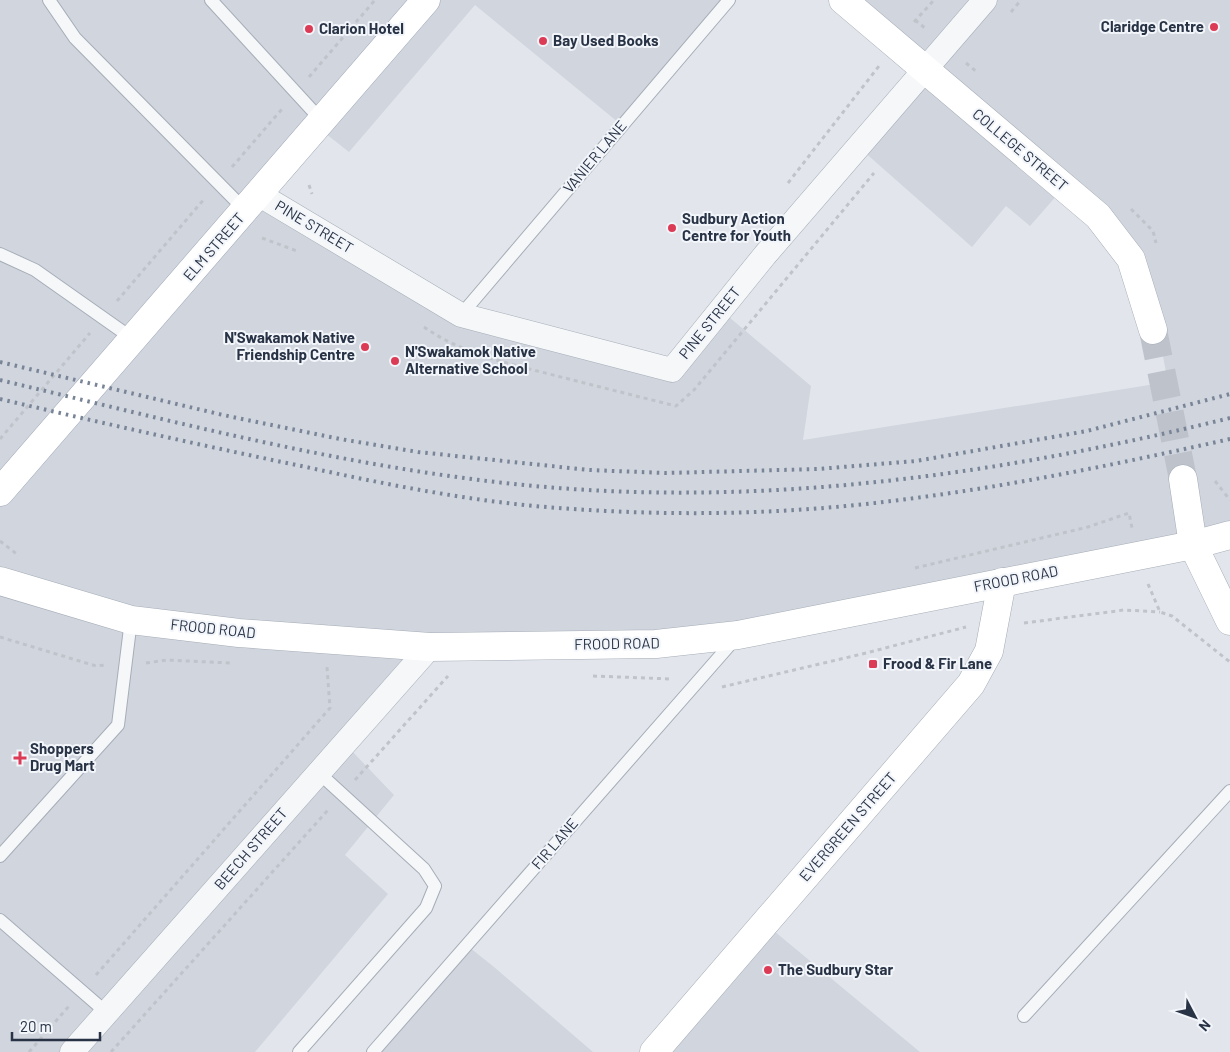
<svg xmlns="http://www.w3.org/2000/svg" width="1230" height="1052" font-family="Barlow,sans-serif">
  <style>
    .built { fill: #d0d5de }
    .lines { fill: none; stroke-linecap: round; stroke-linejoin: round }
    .secondary-tunnel { stroke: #bdc2cb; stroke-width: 28; stroke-dasharray: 28 14; stroke-linecap: butt }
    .lane-casing { stroke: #a6adb7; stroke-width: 14 }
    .street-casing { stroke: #a6adb7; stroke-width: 25 }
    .secondary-casing { stroke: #a6adb7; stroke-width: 29 }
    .primary-casing { stroke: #a0aab9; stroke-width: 29 }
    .path { stroke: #c0c4ca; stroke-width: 3; stroke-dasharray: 4 4; stroke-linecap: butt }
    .lane { stroke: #f5f7f9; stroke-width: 12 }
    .street { stroke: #f5f7f9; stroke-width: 24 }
    .secondary { stroke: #fff; stroke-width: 28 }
    .primary { stroke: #fff; stroke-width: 28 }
    .rail { stroke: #798597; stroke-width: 4; stroke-dasharray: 2.5 5; stroke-linecap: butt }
    .poi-dot { fill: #dc3b56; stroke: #f2f5f9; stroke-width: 2 }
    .labels { text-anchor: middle; stroke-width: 4; stroke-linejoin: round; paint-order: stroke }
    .poi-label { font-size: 15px; font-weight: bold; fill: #283346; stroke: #f2f5f9; text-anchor: start }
    .street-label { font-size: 15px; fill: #283346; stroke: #f2f5f9 }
  </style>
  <rect width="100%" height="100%" fill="#e2e6ec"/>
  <g class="built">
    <polygon points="0,0 725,0 619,123 475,5 349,152 316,126 259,200 464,320 673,373 723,312 811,386 803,440 1168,382 1158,331 1135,258 1066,185 1030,226 1006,206 972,247 862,150 931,68 850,0 1230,0 1230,530 738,627 430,639 69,1052 0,1052"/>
    <polygon points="348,747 394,795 345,855 388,894 255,1052 76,1052"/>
    <polygon points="768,926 920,1052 658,1052"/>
    <polygon points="469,947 494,967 593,1052 377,1052"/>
  </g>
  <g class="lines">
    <polyline class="secondary-tunnel" points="1153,330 1183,479"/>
    <defs>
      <g id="lane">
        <polyline points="49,0 75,38 245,210"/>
        <polyline points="211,0 322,121"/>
        <polyline points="0,254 35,270 133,339"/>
        <polyline points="461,315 729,0"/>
        <polyline points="0,856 118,725 131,620"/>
        <polyline points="0,920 107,1013"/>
        <polyline points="1024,1016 1230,791"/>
        <polyline points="299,1052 426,908 435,886 424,869 319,773"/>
        <polyline points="373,1052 735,639"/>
      </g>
      <g id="street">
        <polyline points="260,195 461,315 672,370 765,255 985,0"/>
        <polyline points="72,1052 430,647"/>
      </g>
      <g id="secondary">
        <polyline points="843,0 1098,216 1131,259 1153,330"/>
        <polyline points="1183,479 1193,545 1230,621"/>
        <polyline points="0,581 131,620 239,633 430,647 656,644 738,635 1193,545 1230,535"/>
        <polyline points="654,1052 971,684 989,651 1002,582"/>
      </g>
      <polyline id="primary" points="0,492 426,0"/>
    </defs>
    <use href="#lane" class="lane-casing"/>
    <use href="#street" class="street-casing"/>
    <use href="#secondary" class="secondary-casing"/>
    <use href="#primary" class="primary-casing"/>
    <g class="path">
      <polyline points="1011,12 1021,0"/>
      <polyline points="915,20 925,28"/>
      <polyline points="914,22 934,0"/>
      <polyline points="966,63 977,72"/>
      <polyline points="309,77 375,0"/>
      <polyline points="232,167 282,109"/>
      <polyline points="788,183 879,66"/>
      <polyline points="309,185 312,194"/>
      <polyline points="1131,209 1153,231 1156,243"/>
      <polyline points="262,238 297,251"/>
      <polyline points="117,301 205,198"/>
      <path d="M424,327C464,355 511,364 557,376C596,386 636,396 676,406L694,390L874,173"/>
      <polyline points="0,439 90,333"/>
      <polyline points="1215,481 1230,500"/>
      <polyline points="0,541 18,555"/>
      <polyline points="915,568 1088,527 1129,513 1132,528"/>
      <polyline points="1148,584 1160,612 1172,616 1230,662"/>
      <polyline points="1024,623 1124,610 1160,612"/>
      <polyline points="0,637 96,666 105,665"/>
      <polyline points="146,663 167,660 230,663"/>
      <polyline points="593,676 672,679"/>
      <polyline points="722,687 862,654 966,627"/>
      <polyline points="355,780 448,676"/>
      <polyline points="96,975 330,708 327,667"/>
      <polyline points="29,1052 69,1006"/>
      <polyline points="111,1052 328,810"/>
    </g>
    <use href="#lane" class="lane"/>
    <use href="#street" class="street"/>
    <use href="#secondary" class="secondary"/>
    <use href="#primary" class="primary"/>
    <g class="rail">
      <polyline points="0,362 223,415 340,439 418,452 589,470 666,473 818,469 916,461 1087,431 1230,394"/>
      <path d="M0,380C188,425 379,476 572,489C794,504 1014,471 1230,418"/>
      <path d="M0,399C102,423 204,446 306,467C389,485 474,502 559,508C651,515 744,515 835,507C968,495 1100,468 1230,439"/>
    </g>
  </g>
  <g class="poi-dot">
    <circle cx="1214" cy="27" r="5"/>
    <circle cx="309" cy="29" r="5"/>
    <circle cx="543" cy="41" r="5"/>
    <circle cx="672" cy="228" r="5"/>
    <circle cx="365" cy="347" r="5"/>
    <circle cx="395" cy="361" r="5"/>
    <rect x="868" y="659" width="10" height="10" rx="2.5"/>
    <path d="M17.5 750.5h5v5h5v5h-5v5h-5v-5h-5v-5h5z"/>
    <circle cx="768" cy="970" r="5"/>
  </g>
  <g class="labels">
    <g class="poi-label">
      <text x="1204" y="32" text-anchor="end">Claridge Centre</text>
      <text x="319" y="34">Clarion Hotel</text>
      <text x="553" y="46">Bay Used Books</text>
      <text x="682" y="224">Sudbury Action<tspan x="682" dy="17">Centre for Youth</tspan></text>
      <text x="355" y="343" text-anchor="end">N'Swakamok Native<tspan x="355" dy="17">Friendship Centre</tspan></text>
      <text x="405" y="357">N'Swakamok Native<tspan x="405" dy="17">Alternative School</tspan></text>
      <text x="883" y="669">Frood &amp; Fir Lane</text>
      <text x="30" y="754">Shoppers<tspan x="30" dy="17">Drug Mart</tspan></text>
      <text x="778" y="975">The Sudbury Star</text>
    </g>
    <g class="street-label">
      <text transform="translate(1020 150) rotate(40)" y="5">COLLEGE STREET</text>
      <text transform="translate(595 157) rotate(-50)" y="5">VANIER LANE</text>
      <text transform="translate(314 227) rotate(31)" y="5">PINE STREET</text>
      <text transform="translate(214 247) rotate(-49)" y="5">ELM STREET</text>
      <text transform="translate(710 323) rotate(-51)" y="5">PINE STREET</text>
      <text transform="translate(1016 579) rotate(-11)" y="5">FROOD ROAD</text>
      <text transform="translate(213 629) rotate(6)" y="5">FROOD ROAD</text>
      <text transform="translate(617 644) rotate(-1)" y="5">FROOD ROAD</text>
      <text transform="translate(848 827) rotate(-49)" y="5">EVERGREEN STREET</text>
      <text transform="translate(555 844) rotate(-49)" y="5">FIR LANE</text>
      <text transform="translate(251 849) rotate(-49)" y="5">BEECH STREET</text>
    </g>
  </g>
  <g transform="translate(1195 1017) rotate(131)" stroke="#f2f5f9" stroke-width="4" paint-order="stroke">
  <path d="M0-4L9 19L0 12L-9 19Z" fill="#283346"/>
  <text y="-8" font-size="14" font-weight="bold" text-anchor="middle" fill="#283346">N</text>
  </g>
  <path d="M12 1032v8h88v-8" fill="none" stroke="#283346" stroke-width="2.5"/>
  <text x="20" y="1032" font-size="15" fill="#283346" stroke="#f2f5f9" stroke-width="4" paint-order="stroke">20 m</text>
</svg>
